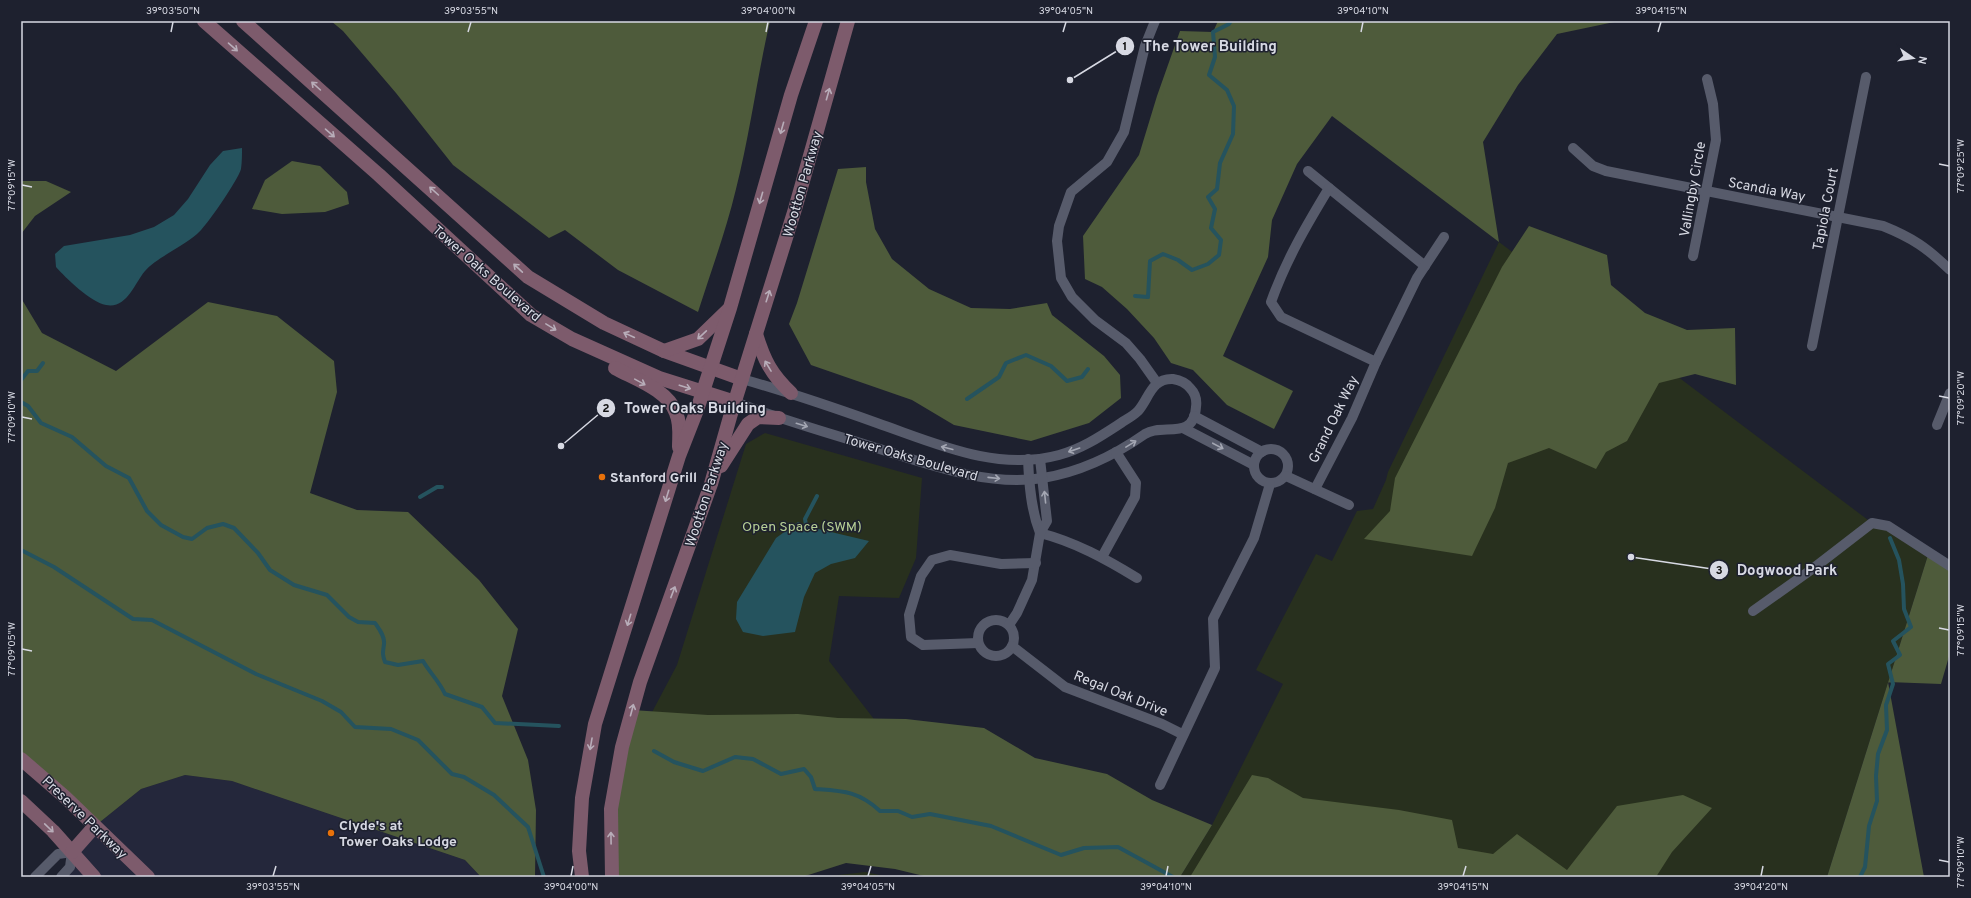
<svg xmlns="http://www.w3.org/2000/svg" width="1971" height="898" font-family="Overpass,sans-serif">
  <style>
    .built { fill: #24273b }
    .green { fill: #28301e }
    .forest { fill: #4e5b3b }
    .water { fill: #25535e }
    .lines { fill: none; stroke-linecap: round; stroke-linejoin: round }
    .stream { stroke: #25535e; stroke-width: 4 }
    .street { stroke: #575b6b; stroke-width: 10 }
    .secondary { stroke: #7d5b6c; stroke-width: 14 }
    .oneway { stroke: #b8adb9 }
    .oneway2 { stroke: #a4a7b3 }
    .ticks { fill: none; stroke: #d7d9e3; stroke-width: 1.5 }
    .food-dot { fill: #e8710a; stroke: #1e212f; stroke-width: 1.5 }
    .labels { text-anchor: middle; stroke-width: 3; stroke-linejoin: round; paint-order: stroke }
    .street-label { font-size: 14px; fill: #d7d9e3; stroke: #1e212f }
    .poi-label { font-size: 14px; font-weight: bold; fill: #d7d9e3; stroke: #1e212f; text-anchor: start }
    .park-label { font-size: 14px; fill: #b7d095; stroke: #1e212f }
    .leader { fill: none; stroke: #d7d9e3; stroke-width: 1.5 }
    .callout-dot { fill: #d7d9e3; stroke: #1e212f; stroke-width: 1.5 }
    .mark-label { font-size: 12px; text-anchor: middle; font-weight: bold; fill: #111 }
    .callout-label { font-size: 15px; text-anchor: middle; font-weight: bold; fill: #d7d9e3; stroke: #1e212f; stroke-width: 3; stroke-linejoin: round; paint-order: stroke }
    .neatline { fill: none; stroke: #d7d9e3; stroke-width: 1.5 }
    .ticks-label { font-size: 10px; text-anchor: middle; fill: #d7d9e3 }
  </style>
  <rect width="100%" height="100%" fill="#1e212f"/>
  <polygon class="built" points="185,775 232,781 465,860 481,877 61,877 95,826 141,789"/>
  <g class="green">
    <polygon points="1499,242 1872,523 1929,552 1827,877 1180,877 1212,825 1283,684 1256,670 1316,554 1332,561 1357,511 1373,509 1386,480 1388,472"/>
    <polygon points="765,433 922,478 916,558 899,598 839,596 829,661 877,723 650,716 677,665 746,444"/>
    <polygon points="865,872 889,877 821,877"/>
  </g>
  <g class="forest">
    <path d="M331,21H770C757,77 750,134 736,189C726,231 711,271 698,312L618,270L565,230L549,238L453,165L396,93L343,31Z"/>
    <polygon points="1218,21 1619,21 1557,34 1518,85 1483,142 1499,242 1332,116 1297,164 1272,220 1268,257 1223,356 1293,391 1274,429 1227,405 1193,370 1171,363 1154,338 1127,309 1102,287 1085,279 1083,236 1139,155 1157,96 1180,31 1213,32"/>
    <polygon points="292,161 320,166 347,192 349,204 325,212 282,214 252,209 265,180"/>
    <polygon points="866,167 866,182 875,229 892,259 929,289 971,308 1010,309 1047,303 1052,315 1104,356 1120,375 1121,398 1089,423 1031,441 954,425 912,400 811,365 789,324 797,303 838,169"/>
    <polygon points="21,181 46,181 71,192 35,216 21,234"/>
    <polygon points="1529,226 1607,255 1611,285 1645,313 1687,330 1735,328 1736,385 1695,374 1659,383 1627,441 1606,452 1596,469 1549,448 1508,463 1495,508 1472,556 1364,539 1390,511 1395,478 1502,267"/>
    <polygon points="21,298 42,333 116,371 208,302 277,316 334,361 337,392 310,493 357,510 408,512 479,580 518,629 502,696 528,760 536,810 535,877 481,877 465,860 232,781 185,775 141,789 95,826 21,759"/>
    <polygon points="1929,552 1950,566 1950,653 1941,684 1888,682 1924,877 1827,877"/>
    <polygon points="632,710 708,715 798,714 838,718 906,719 984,728 1035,758 1107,774 1152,800 1212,825 1180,877 928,877 895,869 846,863 802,877 612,877 611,809"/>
    <polygon points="1252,775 1268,778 1303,798 1399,810 1452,820 1458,848 1493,854 1517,834 1567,870 1617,806 1683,795 1712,808 1672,852 1656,877 1190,877"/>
  </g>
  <g class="water">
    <path d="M242,148C242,154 242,162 241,169C238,180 206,227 197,234C183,246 155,259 145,271C134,284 127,309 106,305C90,302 66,278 56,267L55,254L64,246L130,235L154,227L174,215L188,199L210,165L223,151Z"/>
    <polygon points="798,522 810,527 869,541 855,558 831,564 815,573 804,597 795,632 763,636 743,632 736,619 737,602 776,538"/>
  </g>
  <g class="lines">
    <g class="stream">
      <polyline points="1135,296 1148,297 1150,261 1163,254 1178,260 1192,270 1208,264 1219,255 1221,240 1211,228 1215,209 1208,197 1217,189 1220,163 1233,134 1234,106 1227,90 1209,75 1215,57 1213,32 1229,24 1231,21"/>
      <polyline points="21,380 28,371 37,371 43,363"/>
      <polyline points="967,399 999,377 1006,363 1026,355 1051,366 1067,381 1082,377 1088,369"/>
      <path d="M21,402L28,406L41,423L72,437L106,466L129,478L147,511L161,525L183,537L192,539L207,528L223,524L234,528L258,553L270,570L294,585L327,595L349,617L358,622L375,623C379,629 385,636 384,644C383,652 382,654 385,662L398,665L423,661C430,673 439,681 445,694L482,707L495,723L559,726"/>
      <polyline points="420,497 437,487 442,487"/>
      <polyline points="806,525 805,519 817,496"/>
      <polyline points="21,550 54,567 133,619 152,620 256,674 322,701 341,712 355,727 391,729 418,740 452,774 464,777 494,795 528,827 544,877"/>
      <path d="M654,751L674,762L703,771L735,757L753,759L781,774L804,769L811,777L815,789C843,791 858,791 880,811H898L912,817L930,814L991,826L1061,855L1084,848L1118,847L1173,877"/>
      <polyline points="1860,877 1865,867 1869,826 1877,801 1876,776 1878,754 1887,730 1886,705 1893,684 1888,664 1900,655 1893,641 1911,627 1904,609 1903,584 1899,560 1890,538"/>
    </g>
    <g class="street">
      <polyline points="1155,21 1145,46 1124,132 1107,162 1071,192 1059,226 1057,241 1061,278 1072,297 1095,320 1126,343 1140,359 1157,383"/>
      <path d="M1573,148L1593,166L1606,171L1883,226C1913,238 1927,248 1950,270"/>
      <polyline points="1308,171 1425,266"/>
      <path d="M1329,188C1306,226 1286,260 1271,302L1281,317L1376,362"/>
      <polyline points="1693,256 1716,140 1713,104 1707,79"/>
      <polyline points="1812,346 1866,77"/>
      <path d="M735,402C779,419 825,432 870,446C925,463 985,487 1043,478C1080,472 1115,455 1145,434C1162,423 1194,441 1196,407C1197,400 1195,393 1190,388C1186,383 1179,380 1173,379C1151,378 1149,399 1138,411C1133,416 1127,419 1121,423C1101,436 1082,449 1059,455C996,472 935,443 877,423C832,407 788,392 742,379"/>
      <polyline points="1194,416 1262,452"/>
      <polyline points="1937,425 1950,393"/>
      <polyline points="1183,428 1254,465"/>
      <circle cx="1271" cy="466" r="17"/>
      <path d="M1028,459C1029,484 1031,510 1040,533"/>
      <polyline points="1286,476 1349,505"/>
      <polyline points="1315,489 1352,418 1376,362 1417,278 1444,237"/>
      <path d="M1040,533C1075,542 1106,559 1137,578"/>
      <polyline points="1102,557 1135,497 1136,483 1116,452"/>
      <polyline points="1753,611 1815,567 1872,523 1888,526 1950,566"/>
      <circle cx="996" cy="638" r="18"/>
      <polyline points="1009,625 1017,613 1032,580 1040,533 1047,521 1040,459"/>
      <polyline points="978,643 923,645 911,637 909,615 921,576 932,560 950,555 1001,564 1036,563"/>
      <polyline points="1012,646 1065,687 1162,724 1182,734"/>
      <polyline points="1160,785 1215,668 1213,619 1254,538 1270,484"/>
      <polyline points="35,877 58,854 72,852 70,867 61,877"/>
    </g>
    <g class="secondary">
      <polyline points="204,21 379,175 531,315 572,339 659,378 735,402"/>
      <polyline points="243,21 528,277 604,323 664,351 742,379"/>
      <path d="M756,334C764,360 771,374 791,393"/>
      <polyline points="664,351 698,339 728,310"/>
      <path d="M615,368C635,379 668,390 676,413C681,424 679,436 679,447"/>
      <polyline points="721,466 748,424 758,417 779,418"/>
      <polyline points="21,759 65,797 148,877"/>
      <polyline points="21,801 53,831 94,877"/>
      <polyline points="72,852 95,826"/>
      <polyline points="582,877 579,851 582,798 595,724 679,456 697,410 730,308 791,95 816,21"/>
      <polyline points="612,877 611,809 622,747 640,682 711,484 730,417 795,209 848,21"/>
    </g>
  </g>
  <defs><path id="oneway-shaft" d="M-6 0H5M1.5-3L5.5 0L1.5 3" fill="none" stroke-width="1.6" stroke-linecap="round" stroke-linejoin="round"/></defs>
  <g class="oneway">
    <use href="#oneway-shaft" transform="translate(233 47) rotate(41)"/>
    <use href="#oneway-shaft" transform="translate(316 86) rotate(-138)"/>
    <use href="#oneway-shaft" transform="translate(828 94) rotate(-74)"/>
    <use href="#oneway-shaft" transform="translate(782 128) rotate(106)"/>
    <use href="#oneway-shaft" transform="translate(330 133) rotate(41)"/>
    <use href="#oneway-shaft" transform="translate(434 191) rotate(-138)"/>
    <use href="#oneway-shaft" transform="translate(761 198) rotate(106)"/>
    <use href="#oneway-shaft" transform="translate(518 268) rotate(-137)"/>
    <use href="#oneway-shaft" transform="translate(768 296) rotate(-72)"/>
    <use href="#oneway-shaft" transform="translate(551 327) rotate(31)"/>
    <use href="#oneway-shaft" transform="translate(629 335) rotate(-155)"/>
    <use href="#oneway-shaft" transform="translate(702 335) rotate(137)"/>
    <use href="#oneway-shaft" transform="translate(768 366) rotate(-121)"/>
    <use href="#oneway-shaft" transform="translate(640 382) rotate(29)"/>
    <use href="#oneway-shaft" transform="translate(685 387) rotate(18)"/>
    <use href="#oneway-shaft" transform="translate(667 496) rotate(107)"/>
    <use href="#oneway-shaft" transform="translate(673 592) rotate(-69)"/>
    <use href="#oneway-shaft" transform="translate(629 620) rotate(107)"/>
    <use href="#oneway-shaft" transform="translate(632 710) rotate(-75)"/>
    <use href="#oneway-shaft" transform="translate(591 744) rotate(100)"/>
    <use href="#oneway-shaft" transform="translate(49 828) rotate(44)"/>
    <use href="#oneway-shaft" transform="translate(611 838) rotate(-91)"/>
  </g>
  <g class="oneway2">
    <use href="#oneway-shaft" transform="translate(802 425) rotate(17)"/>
    <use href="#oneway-shaft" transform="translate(1131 444) rotate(-31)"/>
    <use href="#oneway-shaft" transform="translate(1218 446) rotate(28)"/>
    <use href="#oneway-shaft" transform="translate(947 448) rotate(-166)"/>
    <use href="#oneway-shaft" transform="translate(1074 450) rotate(161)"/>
    <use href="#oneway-shaft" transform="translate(994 478) rotate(6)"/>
    <use href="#oneway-shaft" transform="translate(1045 497) rotate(-96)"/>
  </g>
  <path class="ticks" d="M171,32L173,22M468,32L471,22M766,32L768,22M1063,32L1066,22M1361,32L1363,22M1658,32L1661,22M1939,164L1949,166M22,185L32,187M1939,396L1949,398M22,417L32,419M1939,628L1949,630M22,649L32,651M1939,860L1949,862M273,876L276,866M571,876L573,866M868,876L871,866M1166,876L1168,866M1463,876L1466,866M1761,876L1763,866"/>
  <g class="food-dot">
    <circle cx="602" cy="477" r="4"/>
    <circle cx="331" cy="833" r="4"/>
  </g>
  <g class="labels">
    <g class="street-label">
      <text transform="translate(802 184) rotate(-74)" y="5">Wootton Parkway</text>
      <text transform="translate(1692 189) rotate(-80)" y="5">Vallingby Circle</text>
      <text transform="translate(1767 189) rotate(11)" y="5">Scandia Way</text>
      <text transform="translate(1825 209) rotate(-79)" y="5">Tapiola Court</text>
      <text transform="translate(487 273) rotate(41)" y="5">Tower Oaks Boulevard</text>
      <text transform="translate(1333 419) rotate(-64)" y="5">Grand Oak Way</text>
      <text transform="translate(911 457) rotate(16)" y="5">Tower Oaks Boulevard</text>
      <text transform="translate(706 494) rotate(-72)" y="5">Wootton Parkway</text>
      <text transform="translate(1121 693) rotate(22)" y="5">Regal Oak Drive</text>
      <text transform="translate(85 817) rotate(44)" y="5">Preserve Parkway</text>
    </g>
    <g class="poi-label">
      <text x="610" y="482">Stanford Grill</text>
      <text x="339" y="830">Clyde's at<tspan x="339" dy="16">Tower Oaks Lodge</tspan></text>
    </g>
    <g class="park-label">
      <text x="802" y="531">Open Space (SWM)</text>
    </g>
  </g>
  <path class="leader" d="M1070 80L1125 46M561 446L606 408M1631 557L1719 570"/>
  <g class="callout-dot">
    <circle cx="1070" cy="80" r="4"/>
    <circle cx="561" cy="446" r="4"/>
    <circle cx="1631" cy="557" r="4"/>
    <circle cx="1125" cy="46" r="10"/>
    <circle cx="606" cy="408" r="10"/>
    <circle cx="1719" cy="570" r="10"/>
  </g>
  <g class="mark-label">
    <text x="1125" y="50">1</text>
    <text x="606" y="412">2</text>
    <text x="1719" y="574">3</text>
  </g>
  <g class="callout-label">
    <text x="1210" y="51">The Tower Building</text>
    <text x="695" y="413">Tower Oaks Building</text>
    <text x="1787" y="575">Dogwood Park</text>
  </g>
  <rect width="1971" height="898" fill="none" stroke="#1e212f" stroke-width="44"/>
  <g transform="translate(1913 58) rotate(103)" stroke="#1e212f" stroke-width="3" paint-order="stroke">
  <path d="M0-3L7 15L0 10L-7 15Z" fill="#d7d9e3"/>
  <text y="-6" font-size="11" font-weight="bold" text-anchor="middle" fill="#d7d9e3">N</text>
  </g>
  <rect x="22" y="22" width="1927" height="854" class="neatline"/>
  <g class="ticks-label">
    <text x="173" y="14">39°03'50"N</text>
    <text x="471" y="14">39°03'55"N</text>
    <text x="768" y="14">39°04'00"N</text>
    <text x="1066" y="14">39°04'05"N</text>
    <text x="1363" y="14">39°04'10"N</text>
    <text x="1661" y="14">39°04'15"N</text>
    <text transform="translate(1960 166) rotate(-90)" y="4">77°09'25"W</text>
    <text transform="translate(11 185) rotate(-90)" y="4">77°09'15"W</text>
    <text transform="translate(1960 398) rotate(-90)" y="4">77°09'20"W</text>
    <text transform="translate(11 417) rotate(-90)" y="4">77°09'10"W</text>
    <text transform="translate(1960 630) rotate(-90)" y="4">77°09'15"W</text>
    <text transform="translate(11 649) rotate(-90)" y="4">77°09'05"W</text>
    <text transform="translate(1960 862) rotate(-90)" y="4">77°09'10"W</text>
    <text x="273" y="890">39°03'55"N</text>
    <text x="571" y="890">39°04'00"N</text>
    <text x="868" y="890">39°04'05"N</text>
    <text x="1166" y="890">39°04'10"N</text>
    <text x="1463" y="890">39°04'15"N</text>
    <text x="1761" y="890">39°04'20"N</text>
  </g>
</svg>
